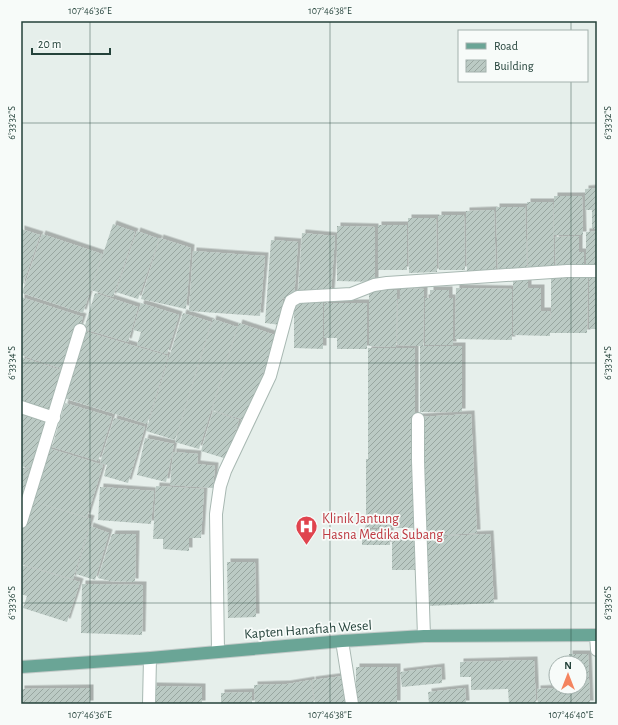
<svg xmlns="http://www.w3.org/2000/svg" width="618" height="725" font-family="'Alegreya Sans',sans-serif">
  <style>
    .building { fill: url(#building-hatch); filter: url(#shadow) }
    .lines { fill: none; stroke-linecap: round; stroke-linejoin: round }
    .minor-casing { stroke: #a8b8b2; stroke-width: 14 }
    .primary-casing { stroke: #c2cac8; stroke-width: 14 }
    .minor { stroke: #fff; stroke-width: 12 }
    .primary { stroke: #6aa596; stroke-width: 12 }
    .ticks { fill: none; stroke: #24423a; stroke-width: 1; stroke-opacity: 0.45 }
    .labels { text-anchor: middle; stroke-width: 3.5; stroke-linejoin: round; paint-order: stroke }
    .health-label { font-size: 14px; fill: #be3a42; stroke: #f7fbf9; text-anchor: start }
    .street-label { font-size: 14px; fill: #24423a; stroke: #f7fbf9 }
    .neatline { fill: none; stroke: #24423a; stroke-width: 1.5 }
    .ticks-label { font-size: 10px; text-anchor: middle; fill: #24423a }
  </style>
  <defs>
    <pattern id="building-hatch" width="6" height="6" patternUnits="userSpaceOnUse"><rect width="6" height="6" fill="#bbcac4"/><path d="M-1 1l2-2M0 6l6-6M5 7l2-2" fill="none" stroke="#98a6a0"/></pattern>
    <filter id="shadow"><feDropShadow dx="3.5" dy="-3.5" stdDeviation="0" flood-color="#0004"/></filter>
  </defs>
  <rect width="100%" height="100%" fill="#e6efeb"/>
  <g class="building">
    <polygon points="597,188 597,229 592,229 592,210 585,210 585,189"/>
    <polygon points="554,196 582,196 583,235 554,235"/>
    <polygon points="527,202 553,202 554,270 528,270"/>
    <polygon points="496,207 525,207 527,270 498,271"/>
    <polygon points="494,210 496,275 467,276 466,211"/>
    <polygon points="438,215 464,215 465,270 439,270"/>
    <polygon points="408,218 436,218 437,272 409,273"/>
    <polygon points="113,224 135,232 113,297 91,290"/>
    <rect x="378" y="225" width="29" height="45"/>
    <polygon points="337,226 375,227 375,282 337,281"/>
    <polygon points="21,229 40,235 21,290"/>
    <polygon points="137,231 159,239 138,299 116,292"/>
    <polygon points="597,231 597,268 586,268 586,232"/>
    <polygon points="302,233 335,236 331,294 298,292"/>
    <polygon points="42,234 102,254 83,313 22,293"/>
    <polygon points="579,236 579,252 584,252 584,269 556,270 555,237"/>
    <polygon points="160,238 191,248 186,309 141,299"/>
    <polygon points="271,240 298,242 294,299 283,298 281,325 265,323"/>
    <polygon points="193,251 265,256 260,316 189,311"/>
    <rect x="589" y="274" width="8" height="55"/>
    <polygon points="551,275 588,275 587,333 550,333 550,336 513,335 513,280 528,280 528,288 541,288 541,311 550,311 551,324"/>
    <polygon points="400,288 424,289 423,346 462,346 462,412 420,412 420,346 397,345 398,299 400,299"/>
    <polygon points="456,288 512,289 512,340 455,339"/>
    <polygon points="369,290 397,290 396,347 369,346"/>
    <polygon points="430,290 449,290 449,298 453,298 453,345 425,345 425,298 430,298"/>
    <polygon points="95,293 138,307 128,342 84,329"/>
    <polygon points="21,297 83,317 65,370 21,355"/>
    <polygon points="294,302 323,302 323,349 294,348"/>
    <polygon points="141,303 179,315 167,354 137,345 141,332 133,330"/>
    <polygon points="324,303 367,303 367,349 337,349 337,338 324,338"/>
    <polygon points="183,313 211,322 175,440 146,431"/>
    <polygon points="213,319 237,327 199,449 175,442"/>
    <polygon points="239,323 275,335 248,421 212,410"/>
    <polygon points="84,331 168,356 147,424 64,398"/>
    <rect x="368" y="348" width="47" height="111"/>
    <polygon points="21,357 67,372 52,415 21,405"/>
    <polygon points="65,403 112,417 98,461 52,447"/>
    <polygon points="21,409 52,419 34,470 21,466"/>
    <polygon points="213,411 239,420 227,459 201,451"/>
    <polygon points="471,414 477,533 426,536 419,417"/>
    <polygon points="114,418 145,427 128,483 104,476 107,465 100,463"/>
    <polygon points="145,438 174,444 166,482 137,475"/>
    <polygon points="48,448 103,465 87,517 32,501"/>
    <polygon points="173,452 198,454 197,464 215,466 213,488 170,485"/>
    <rect x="366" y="459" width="50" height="69"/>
    <polygon points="21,467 33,471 21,505"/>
    <polygon points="156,486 204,489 201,538 189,538 189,551 163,549 163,539 153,539"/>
    <polygon points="100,487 154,491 151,524 98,520"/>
    <polygon points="31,501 91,519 73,579 21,564 21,533"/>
    <polygon points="90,526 109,533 95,580 76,574"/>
    <rect x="362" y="529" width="28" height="16"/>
    <polygon points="112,534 136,534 135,582 110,581 98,578"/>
    <polygon points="490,534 494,603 428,606 425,537"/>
    <rect x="392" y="540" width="23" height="30"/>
    <polygon points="227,562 255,562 256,617 228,618"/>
    <polygon points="21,565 80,582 67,622 23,608 27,596 21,594"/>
    <polygon points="82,584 143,585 142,635 81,633"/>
    <polygon points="569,654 588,654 590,704 538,704 537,689 580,687 580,663 569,663"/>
    <polygon points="534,660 536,704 509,704 508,689 471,690 471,677 460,677 460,662"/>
    <rect x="356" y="667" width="41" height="37"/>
    <polygon points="441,667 442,683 402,687 400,672"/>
    <polygon points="343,676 347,704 315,704 312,680"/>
    <polygon points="311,680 314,704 255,704 254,685 287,684"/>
    <polygon points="153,686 202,687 202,704 153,704"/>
    <polygon points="90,688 90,704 21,704 21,689"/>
    <polygon points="465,688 466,704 429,704 428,692"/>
    <polygon points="252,692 252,704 221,704 221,693"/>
  </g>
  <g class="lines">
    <defs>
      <g id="minor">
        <polyline points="21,407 54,418"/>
        <polyline points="418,419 418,461 424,636"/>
        <polyline points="21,522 80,330"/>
        <polyline points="596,635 597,650"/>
        <polyline points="342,641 352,704"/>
        <polyline points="218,651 216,514 220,486 225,471 270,376 288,309 291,301 298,297 351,294 374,285 387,283 567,271 597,271"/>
        <polyline points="149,704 150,658"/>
      </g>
      <polyline id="primary" points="21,667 150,658 342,641 424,636 597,635"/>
    </defs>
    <use href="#minor" class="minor-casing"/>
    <use href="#primary" class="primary-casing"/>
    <use href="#minor" class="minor"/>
    <use href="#primary" class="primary"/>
  </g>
  <path class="ticks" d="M90,21V704M330,21V704M571,21V31M571,81V663M21,123H597M21,363H597M21,603H597M571,687V704"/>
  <defs>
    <symbol id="hospital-pin" viewBox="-11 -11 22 30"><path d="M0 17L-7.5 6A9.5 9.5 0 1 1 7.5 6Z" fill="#e0444e" stroke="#f7fbf9"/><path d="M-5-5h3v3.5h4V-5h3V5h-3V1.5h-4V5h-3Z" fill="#fff"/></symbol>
  </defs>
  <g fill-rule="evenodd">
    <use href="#hospital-pin" x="294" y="514" width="25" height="34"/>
  </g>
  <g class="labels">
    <g class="health-label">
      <text x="322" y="523">Klinik Jantung<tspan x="322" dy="16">Hasna Medika Subang</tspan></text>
    </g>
    <g class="street-label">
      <text transform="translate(308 629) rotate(-4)" y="5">Kapten Hanafiah Wesel</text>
    </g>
  </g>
  <rect width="618" height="725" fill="none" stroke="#f7fbf9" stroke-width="44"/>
  <rect x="458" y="30" width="130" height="52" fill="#f7fbf9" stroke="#a3b1ad"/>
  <rect x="466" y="43" width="20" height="6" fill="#6aa596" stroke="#a3b1ad"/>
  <text x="494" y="50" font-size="12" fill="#24423a">Road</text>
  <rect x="466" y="60" width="20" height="12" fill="url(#building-hatch)" stroke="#a3b1ad"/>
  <text x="494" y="70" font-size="12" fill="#24423a">Building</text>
  <g transform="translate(568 675)"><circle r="19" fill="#f7fbf9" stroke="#a3b1ad"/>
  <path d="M0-3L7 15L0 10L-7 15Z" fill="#f4845f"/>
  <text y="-6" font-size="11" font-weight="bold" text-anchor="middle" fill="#24423a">N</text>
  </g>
  <path d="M32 48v6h78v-6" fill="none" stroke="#24423a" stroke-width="2"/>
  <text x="38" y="48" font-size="12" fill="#24423a" stroke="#f7fbf9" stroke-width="3" paint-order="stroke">20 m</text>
  <rect x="22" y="22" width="574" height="681" class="neatline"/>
  <g class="ticks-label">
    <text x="90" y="14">107°46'36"E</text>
    <text x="330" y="14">107°46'38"E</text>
    <text transform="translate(11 123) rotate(-90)" y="4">6°33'32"S</text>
    <text transform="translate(607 123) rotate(-90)" y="4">6°33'32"S</text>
    <text transform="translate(11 363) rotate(-90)" y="4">6°33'34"S</text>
    <text transform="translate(607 363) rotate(-90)" y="4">6°33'34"S</text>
    <text transform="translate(11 603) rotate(-90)" y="4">6°33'36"S</text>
    <text transform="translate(607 603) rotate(-90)" y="4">6°33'36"S</text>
    <text x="90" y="718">107°46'36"E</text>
    <text x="330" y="718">107°46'38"E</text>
    <text x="571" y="718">107°46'40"E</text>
  </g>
</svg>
